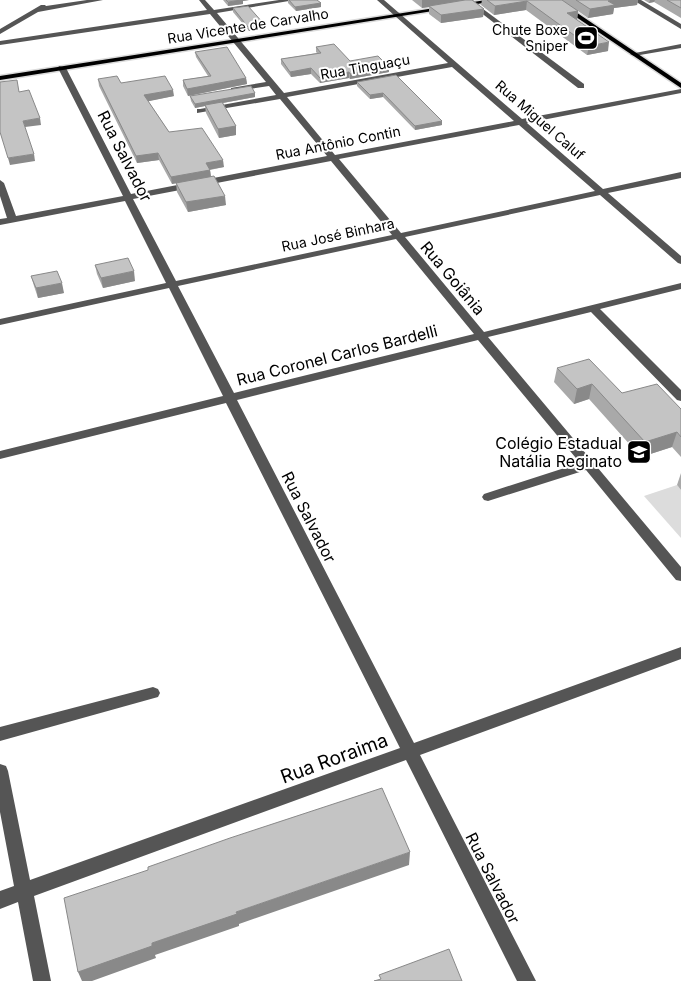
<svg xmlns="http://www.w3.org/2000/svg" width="681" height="981" font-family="Inter,sans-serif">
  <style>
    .green { fill: #dcdcdc }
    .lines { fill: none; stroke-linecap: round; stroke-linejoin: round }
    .major-casing { stroke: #dbdbdb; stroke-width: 3 }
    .minor { fill: #555; fill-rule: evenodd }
    .major { fill: #000; fill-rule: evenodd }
    .wall { fill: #a9a9a9 }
    .shaded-wall { fill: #898989 }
    .building { fill: #c4c4c4; stroke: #898989 }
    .labels { text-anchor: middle; stroke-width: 4; stroke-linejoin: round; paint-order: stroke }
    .far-street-label { font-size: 14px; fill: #000; stroke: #fff }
    .far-poi-label { font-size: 14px; fill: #000; stroke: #fff; text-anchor: end }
    .street-label { font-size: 16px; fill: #000; stroke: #fff }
    .poi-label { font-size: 16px; fill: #000; stroke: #fff; text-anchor: end }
    .near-street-label { font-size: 19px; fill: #000; stroke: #fff }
  </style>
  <rect width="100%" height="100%" fill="#fff"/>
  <polygon class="green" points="677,485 681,490 681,538 644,496"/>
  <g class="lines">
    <defs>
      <g id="major">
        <polygon points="486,0 502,0 0,80 0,76"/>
        <polygon points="551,0 558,0 681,83 681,88"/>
      </g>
    </defs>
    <use href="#major" class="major-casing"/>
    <g class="minor">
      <polygon points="87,0 103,0 38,12 0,34 0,29 41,5 45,5 46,6"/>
      <path d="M199,0H205L214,10L279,0H295L217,13L284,93L448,63L377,0H384L522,119L681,89V93L527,123L603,189L681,172V178L608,193L681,256V264L678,263L600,195L405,237L484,332L681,283V289L600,309L681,390V401L677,400L591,312L488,337L681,567V581L676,580L586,470L488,501L484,500L482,497L484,494L580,463L478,340L237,400L414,743L681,647V659L420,755L536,981H517L406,760L34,896L51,981H33L18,902L0,909V891L14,886L0,812V764L6,766L8,771L30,880L400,748L226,403L0,459V451L223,396L169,288L0,325V319L166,283L125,201L0,225V219L7,218L0,196V180L4,183L16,216L123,196L58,68L59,66L66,68L131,194L327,156L280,99L197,113V109H200L276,95L269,86L231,92V88L266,82L210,14L0,45V41L207,10ZM452,67L514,121L335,155L287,97ZM519,125L595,191L401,233L339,159ZM331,161L392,235L176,281L133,199ZM396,239L474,334L234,393L178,286Z"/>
      <polygon points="633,0 641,0 681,24 681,29"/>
      <polygon points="471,3 475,3 584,84 584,88 578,88 471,5"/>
      <polygon points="681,44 681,48 634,56 630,54"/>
      <polygon points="153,687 158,689 160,693 158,697 0,741 0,727"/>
    </g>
    <use href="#major" class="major"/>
  </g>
  <g class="wall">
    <polygon points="223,0 249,0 243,1 243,4 228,6"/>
    <polygon points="288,0 317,0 321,3 321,7 296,11 288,3"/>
    <polygon points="412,0 474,0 473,0 484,9 483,17 441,23 429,14 429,7 422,8"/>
    <polygon points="482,0 638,0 637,5 614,8 613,14 588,18 578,11 577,20 608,51 587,55 526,10 494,15 481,5"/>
    <polygon points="644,0 681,0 681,18 654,2 649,3"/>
    <polygon points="233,8 264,24 264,29 249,31 233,12"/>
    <polygon points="316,47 350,61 389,72 350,79 349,78 320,83 311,74 291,77 281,64 281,59 317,53 316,52"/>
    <polygon points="195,52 246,78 247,84 188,96 183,86 183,80 208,76 196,57"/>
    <polygon points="396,75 442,121 442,125 415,130 383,97 370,99 357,86 357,82"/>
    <polygon points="98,79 174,96 148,101 169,132 224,167 210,170 211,177 226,205 188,212 177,192 176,183 172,184 159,160 137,163 99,86"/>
    <polygon points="255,93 255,97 223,103 236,126 236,135 219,138 206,113 205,106 195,108 191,101 190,96"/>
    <polygon points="95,265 135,281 103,288 97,274"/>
    <polygon points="31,276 64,293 38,298 34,286"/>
    <polygon points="557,368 622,393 681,409 681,457 672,447 641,457 589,399 574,404 554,382"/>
    <polygon points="681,473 681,490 677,485"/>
  </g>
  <g class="shaded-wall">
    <polygon points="241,0 249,0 243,1 243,4 228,6 228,2"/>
    <polygon points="422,0 474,0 430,7 429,6 429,7 422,8"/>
    <polygon points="614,0 638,0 637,5 614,8 613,14 588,18 590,9 608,1"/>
    <polygon points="650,0 655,0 654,2 649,3"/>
    <polygon points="527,1 526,10 494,15 495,6"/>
    <polygon points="321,3 321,7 296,11 295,7"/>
    <polygon points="484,9 483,17 441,23 441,15"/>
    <polygon points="578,11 577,20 567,13"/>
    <polygon points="264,24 264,29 249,31 248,27"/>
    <polygon points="609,42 608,51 587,55 589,46"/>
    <polygon points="389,67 389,72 350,79 350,74"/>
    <polygon points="311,68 311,74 291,77 290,72"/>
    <polygon points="349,72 349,78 320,83 320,78"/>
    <polygon points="246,78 247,84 188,96 187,89"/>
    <polygon points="173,90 174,96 145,102 144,95"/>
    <polygon points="255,93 255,97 206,106 205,105 205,106 195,108 195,104"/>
    <polygon points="383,93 383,97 370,99 370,95"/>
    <polygon points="40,118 41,125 25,127 23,121"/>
    <polygon points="442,121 442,125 415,130 415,126"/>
    <polygon points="236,126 236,135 219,138 218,129"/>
    <polygon points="158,153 159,160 137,163 136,156"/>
    <polygon points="34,154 35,161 10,165 8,158"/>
    <polygon points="223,160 224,167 207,170 206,163"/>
    <polygon points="210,170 211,177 172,184 171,177"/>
    <polygon points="225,196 226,205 188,212 186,202"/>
    <polygon points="134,271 135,281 103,288 101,278"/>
    <polygon points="62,283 64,293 38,298 36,288"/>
    <polygon points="592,384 589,399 574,404 577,389"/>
    <polygon points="677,432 672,447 641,457 645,442"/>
    <polygon points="410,852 409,865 239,924 239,926 155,955 156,958 92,981 82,981 78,972 152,943 236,912"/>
  </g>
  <g class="building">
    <polygon points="226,0 241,0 228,2"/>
    <polygon points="289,0 317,0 321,3 295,7"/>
    <polygon points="465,0 472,0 484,9 441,15 429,6"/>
    <polygon points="487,0 562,0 578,11 567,13 609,42 589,46 527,1 495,6"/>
    <polygon points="576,0 614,0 608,1 615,5 590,9"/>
    <polygon points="667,0 681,0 681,8"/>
    <polygon points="248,6 264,24 248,27 233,8"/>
    <polygon points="334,44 350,61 378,56 389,67 350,74 349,72 320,78 311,68 290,72 281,59 321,53 316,47"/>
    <polygon points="227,47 246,78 187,89 183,80 211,76 195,52"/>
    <polygon points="396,75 442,121 415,126 383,93 370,95 357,82"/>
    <polygon points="117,76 121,83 165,76 173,90 144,95 169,132 202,128 223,160 206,163 210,170 171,177 158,153 136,156 98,79"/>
    <polygon points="17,80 19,92 29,90 40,118 23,121 34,154 8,158 0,132 0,82"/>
    <polygon points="251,86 255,93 195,104 190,96"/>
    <polygon points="222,102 236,126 218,129 205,105"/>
    <polygon points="214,176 225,196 186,202 176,183"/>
    <polygon points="128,258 134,271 101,278 95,265"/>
    <polygon points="57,271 62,283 36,288 31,276"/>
    <polygon points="589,359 622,393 657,384 681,409 681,437 677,432 645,442 592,384 577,389 557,368"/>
    <polygon points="382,788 410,852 236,912 237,914 152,943 152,946 78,972 64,898 148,870 148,867 230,838"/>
    <polygon points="449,949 462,981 374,981 381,979 379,975"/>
  </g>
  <defs>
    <symbol id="stadium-square" viewBox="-11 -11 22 22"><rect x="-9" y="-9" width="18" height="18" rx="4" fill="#000" stroke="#fff"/><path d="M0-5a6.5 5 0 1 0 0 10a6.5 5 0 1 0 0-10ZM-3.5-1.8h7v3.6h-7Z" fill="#fff"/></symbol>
    <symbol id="school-square" viewBox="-11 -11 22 22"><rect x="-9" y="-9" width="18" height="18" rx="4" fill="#000" stroke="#fff"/><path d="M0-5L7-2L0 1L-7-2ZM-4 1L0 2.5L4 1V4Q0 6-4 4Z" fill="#fff"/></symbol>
  </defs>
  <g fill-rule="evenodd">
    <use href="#stadium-square" x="572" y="24" width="28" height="28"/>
    <use href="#school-square" x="625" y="438" width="28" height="28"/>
  </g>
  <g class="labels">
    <g class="far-street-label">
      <text transform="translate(248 26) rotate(-9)" y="5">Rua Vicente de Carvalho</text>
      <text transform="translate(365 67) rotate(-10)" y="5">Rua Tinguaçu</text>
      <text transform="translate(540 120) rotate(41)" y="5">Rua Miguel Caluf</text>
      <text transform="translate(338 143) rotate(-11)" y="5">Rua Antônio Contin</text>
      <text transform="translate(338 235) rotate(-12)" y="5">Rua José Binhara</text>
    </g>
    <g class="far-poi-label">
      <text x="568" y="35">Chute Boxe<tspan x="568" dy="16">Sniper</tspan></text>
    </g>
    <g class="street-label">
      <text transform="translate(125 156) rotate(63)" y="6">Rua Salvador</text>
      <text transform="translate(453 278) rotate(50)" y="6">Rua Goiânia</text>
      <text transform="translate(337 355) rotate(-14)" y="6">Rua Coronel Carlos Bardelli</text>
      <text transform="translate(309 517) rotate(63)" y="6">Rua Salvador</text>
      <text transform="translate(493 878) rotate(63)" y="6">Rua Salvador</text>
    </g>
    <g class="poi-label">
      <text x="622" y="449">Colégio Estadual<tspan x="622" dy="18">Natália Reginato</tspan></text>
    </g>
    <g class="near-street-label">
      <text transform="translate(334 758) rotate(-20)" y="7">Rua Roraima</text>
    </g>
  </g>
</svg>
